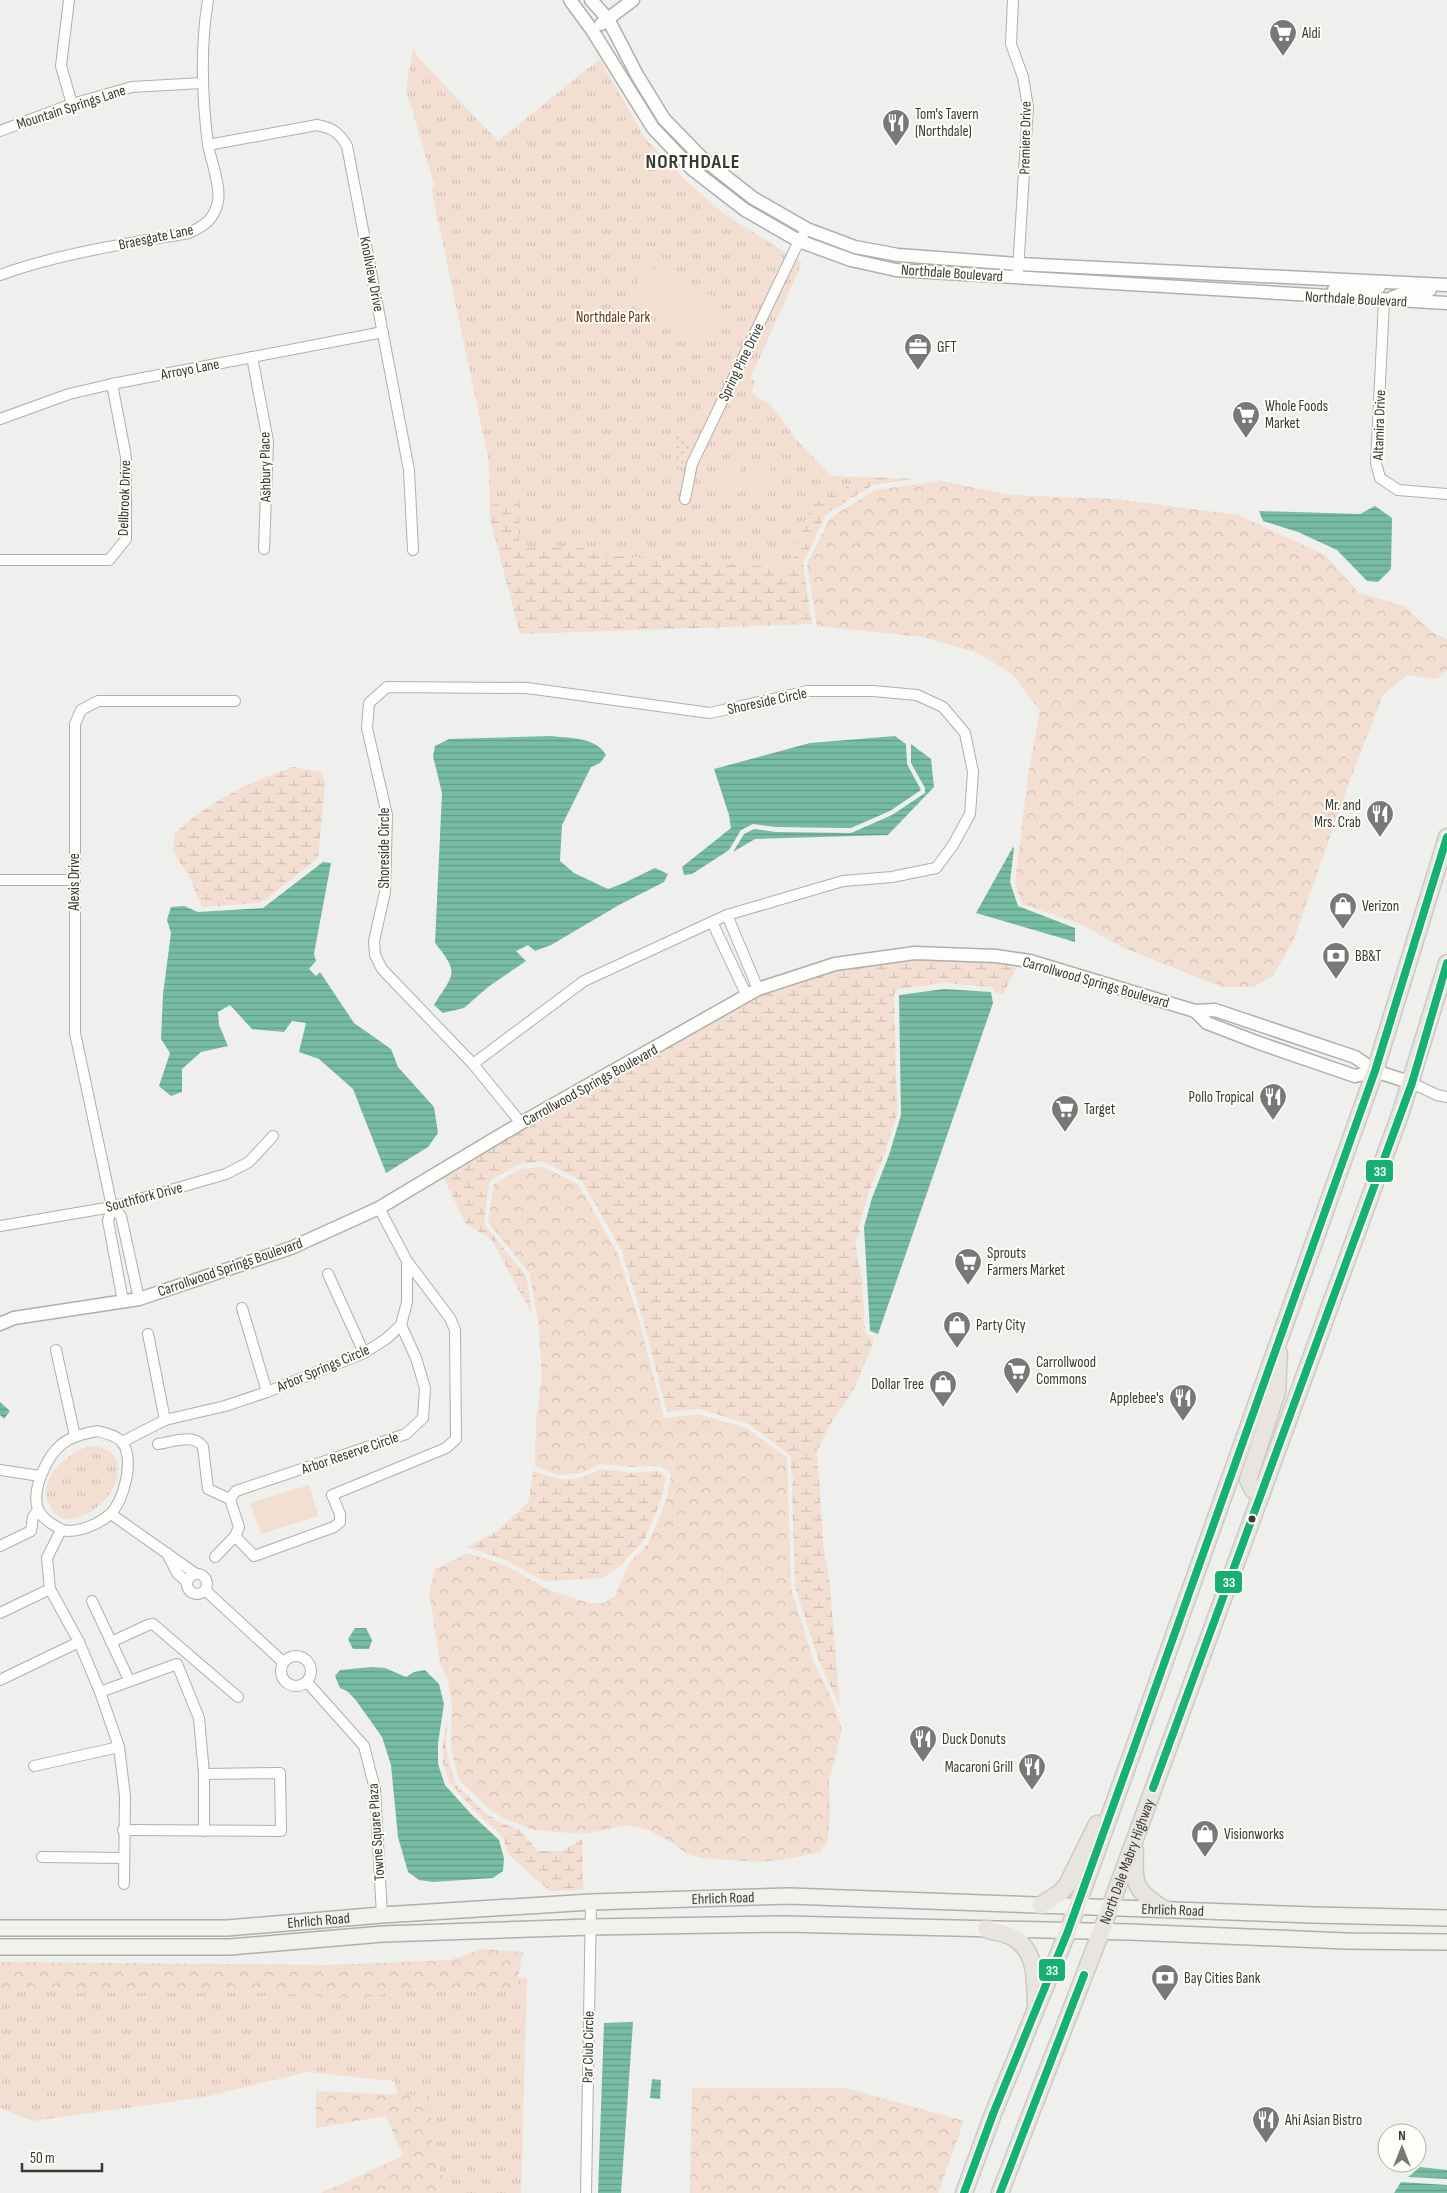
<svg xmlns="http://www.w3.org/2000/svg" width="1447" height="2193" font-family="'Sofia Sans Condensed',sans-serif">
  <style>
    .grass { fill: url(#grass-tufts) }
    .forest { fill: url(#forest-crowns) }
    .wetland { fill: url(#wetland-marsh) }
    .garden { fill: url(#garden-dots) }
    .pitch { fill: #f3ded2 }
    .water { fill: url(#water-rules) }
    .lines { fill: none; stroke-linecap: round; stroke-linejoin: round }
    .minor-casing { stroke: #afafad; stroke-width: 12 }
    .tertiary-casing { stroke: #afafad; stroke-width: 15 }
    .secondary-casing { stroke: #afafad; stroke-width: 18 }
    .primary-casing { stroke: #cacac9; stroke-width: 19 }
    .minor { stroke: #fdfdfc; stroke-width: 10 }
    .tertiary { stroke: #fdfdfc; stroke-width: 12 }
    .secondary { stroke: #f2f1ee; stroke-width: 15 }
    .primary { stroke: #e8e5df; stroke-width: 16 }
    .bus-1-casing { stroke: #fefef9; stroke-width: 11 }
    .bus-1 { stroke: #16b072; stroke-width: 8 }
    .bus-dot { fill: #383937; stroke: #fefef9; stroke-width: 2 }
    .labels { text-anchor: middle; stroke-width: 4; stroke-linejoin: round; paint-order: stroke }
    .poi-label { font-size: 15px; fill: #383937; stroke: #fefef9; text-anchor: start }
    .street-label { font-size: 15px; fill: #383937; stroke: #fefef9 }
    .park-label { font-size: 15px; fill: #673418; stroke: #fefef9 }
    .district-label { font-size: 20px; font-weight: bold; letter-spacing: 1px; fill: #393935; stroke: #fefef9 }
    .line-badge { stroke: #fefef9; stroke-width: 2 }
    .badge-label { font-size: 14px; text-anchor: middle; font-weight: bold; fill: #fff }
  </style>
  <defs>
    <pattern id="grass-tufts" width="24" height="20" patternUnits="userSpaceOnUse" patternTransform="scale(1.25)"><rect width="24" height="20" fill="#f3ded2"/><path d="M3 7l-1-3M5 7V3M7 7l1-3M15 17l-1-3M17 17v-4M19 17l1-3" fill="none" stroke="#d1bfb5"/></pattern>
    <pattern id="forest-crowns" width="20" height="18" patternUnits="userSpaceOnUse" patternTransform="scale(1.25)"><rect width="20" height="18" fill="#f3ded2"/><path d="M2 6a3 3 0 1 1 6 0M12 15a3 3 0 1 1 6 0" fill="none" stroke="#d1bfb5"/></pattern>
    <pattern id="wetland-marsh" width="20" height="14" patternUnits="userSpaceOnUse" patternTransform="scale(1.25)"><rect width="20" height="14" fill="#f3ded2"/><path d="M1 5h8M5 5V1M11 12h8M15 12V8" fill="none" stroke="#d1bfb5"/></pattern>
    <pattern id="garden-dots" width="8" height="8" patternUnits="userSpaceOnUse" patternTransform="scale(1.25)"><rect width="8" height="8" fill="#f3ded2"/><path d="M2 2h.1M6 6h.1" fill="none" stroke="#d1bfb5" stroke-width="1.8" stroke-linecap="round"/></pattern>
    <pattern id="water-rules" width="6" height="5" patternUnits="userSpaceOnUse" patternTransform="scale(1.25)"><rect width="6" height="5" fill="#77bda3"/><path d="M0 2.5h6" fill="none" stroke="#639b86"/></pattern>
  </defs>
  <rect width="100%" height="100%" fill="#efefed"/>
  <g class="grass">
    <polygon points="414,44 415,54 498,141 600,59 644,137 687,182 723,213 802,263 751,377 755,382 752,392 754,395 771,405 795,438 831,476 866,477 810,506 791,568 589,554 583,548 524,548 521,547 519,542 519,497 490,506 489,462 431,187 435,187 406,89"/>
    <path d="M88,1446C140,1446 117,1507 78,1517C75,1518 70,1520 67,1519C59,1519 53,1512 50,1506C36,1479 65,1456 88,1446Z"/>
    <polygon points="0,1971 527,1978 521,2193 419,2193 420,2181 394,2081 306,2072 205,2097 33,2121 0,2108"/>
  </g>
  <g class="forest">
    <polygon points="942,481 1009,495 1115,499 1239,515 1325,555 1359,593 1404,606 1432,632 1447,639 1447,670 1437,679 1407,675 1383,695 1351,777 1294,939 1273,976 1254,987 1222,987 1122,947 1080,924 1022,904 1015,883 1028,775 1040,711 1012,674 978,653 922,637 817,626 807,564 830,518 875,490"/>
    <polygon points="543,1167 579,1185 617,1252 639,1320 664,1418 699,1414 748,1429 787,1458 791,1588 813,1660 832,1700 842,1729 829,1782 830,1818 827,1842 820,1852 787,1859 759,1862 701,1858 686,1853 666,1839 646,1829 628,1825 583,1834 534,1830 501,1817 488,1808 459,1780 451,1748 452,1707 448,1681 440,1662 429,1593 435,1569 467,1553 505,1565 549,1590 589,1603 604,1603 615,1596 629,1563 648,1544 666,1501 671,1475 667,1470 659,1466 633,1467 600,1464 582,1473 559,1475 535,1466 536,1422 542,1377 538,1321 530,1274 488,1222 494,1184 520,1169"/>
    <polygon points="481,1949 523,1952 516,1989 482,1992 407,1988 364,1999 267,1993 72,1993 0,1989 0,1962 329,1965 451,1960"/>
    <polygon points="692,2088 846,2088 964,2121 938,2193 690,2193"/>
    <polygon points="316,2091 429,2096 433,2155 450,2193 321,2193 403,2156 386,2116 316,2128"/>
  </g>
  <g class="wetland">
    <polygon points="866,477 914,479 873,485 826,514 803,563 812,624 520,634 490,519 490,506 519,496 519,542 524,548 583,548 590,554 791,568 810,506"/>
    <path d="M293,767L322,772L325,783L318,858L265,900L259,903L202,907L189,876L173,852L175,833C214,799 245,784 293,767Z"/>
    <polygon points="916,959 996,962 1018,965 1003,994 996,993 992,987 944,983 898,989 894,995 897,1114 885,1153 867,1197 859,1226 860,1233 855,1243 862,1279 865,1331 867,1335 873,1338 874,1341 854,1389 829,1426 817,1451 824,1552 829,1576 840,1707 818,1658 795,1587 792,1488 794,1477 791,1472 791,1456 749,1424 700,1409 667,1412 643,1319 621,1249 582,1181 542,1161 519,1164 491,1180 489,1183 484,1224 526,1276 532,1314 491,1239 466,1224 443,1177 524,1129 760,995 836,970"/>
    <path d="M601,1469L633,1473L658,1471L666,1477L661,1500L644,1541L626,1559L623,1564L602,1578L543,1581L506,1560L467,1547L498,1531L529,1501L533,1471C562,1481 572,1484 601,1469Z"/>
    <polygon points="447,1716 446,1749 455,1783 485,1813 499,1822 520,1830 538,1851 562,1851 582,1839 583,1890 550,1891 509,1855 502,1836 474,1810 449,1782 443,1763 443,1744"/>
  </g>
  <polygon class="garden" points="674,433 691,446 690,452 677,474"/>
  <g class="pitch">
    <polygon points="646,265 723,301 705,340 628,304"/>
    <polygon points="724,459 742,461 737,499 720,498"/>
    <polygon points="753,462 771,464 767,502 749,500"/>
    <polygon points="309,1485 318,1516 261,1534 250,1503"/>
  </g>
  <g class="water">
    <polygon points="1375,506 1392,518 1391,569 1378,582 1367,581 1337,550 1298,532 1263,521 1259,511 1360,514"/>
    <path d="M550,736C569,738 596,737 606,755L600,763L591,767L562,825L560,861L574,873L608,889L624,883L655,868L668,874L664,882L619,905L551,945L535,951L528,945L516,951L526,961L488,987L464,1008L443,1013L434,1005C454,973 460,974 435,943L442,793L433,756L435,746L449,739Z"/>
    <polygon points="895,736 906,744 907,764 921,790 890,811 851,828 776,827 753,824 741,830 729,850 692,874 684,875 682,867 731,828 729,815 714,769 810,743"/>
    <polygon points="911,744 931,759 934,787 888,835 755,839 733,852 744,834 754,829 776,832 851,833 892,815 925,793 925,788 911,763"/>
    <polygon points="1013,847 1014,848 1010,882 1018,906 1075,928 1075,942 976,913"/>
    <polygon points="323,862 331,863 314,954 316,961 309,969 316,976 320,972 354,1023 391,1049 398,1067 434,1107 438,1133 428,1147 386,1173 353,1089 319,1059 299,1052 306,1023 292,1021 284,1032 252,1029 230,1005 218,1012 219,1025 228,1046 201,1052 182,1069 182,1092 171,1096 159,1086 170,1053 161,1039 163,994 171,933 167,920 171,907 184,906 198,912 263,908"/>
    <polygon points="944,989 991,992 993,1003 878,1334 870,1331 864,1227 872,1198 889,1155 901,1115 899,995"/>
    <polygon points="0,1402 10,1411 4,1419 0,1415"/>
    <polygon points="355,1628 366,1628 372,1640 369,1649 353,1649 348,1639"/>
    <polygon points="372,1667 385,1668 406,1677 414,1672 425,1670 439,1684 444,1704 438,1743 438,1764 445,1785 471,1814 499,1840 504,1858 503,1871 493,1878 433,1882 419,1880 408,1872 398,1837 391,1765 382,1737 355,1699 347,1691 340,1688 335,1676 340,1670"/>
    <polygon points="633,2022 621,2193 598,2193 604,2023"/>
    <polygon points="652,2079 661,2080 660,2099 650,2098"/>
    <polygon points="1420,2167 1447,2170 1447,2179 1408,2177"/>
    <polygon points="1401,2182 1447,2185 1447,2193 1394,2193"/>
  </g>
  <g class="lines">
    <defs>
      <g id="minor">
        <polyline points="69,0 61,66 72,104"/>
        <polyline points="1013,0 1011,44 1023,77 1028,107 1018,271"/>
        <polyline points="0,131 72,104 132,87 202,83"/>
        <path d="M208,145L317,125C332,128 339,132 347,146L409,470L413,550"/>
        <path d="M0,275C61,253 125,244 189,233C204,226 215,219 218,201C221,187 211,160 208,145C202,97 200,48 208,0"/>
        <polyline points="1384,301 1376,463 1380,478 1398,490 1447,494"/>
        <polyline points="252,357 268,441 264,549"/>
        <polyline points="0,419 69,394 112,384 383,332"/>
        <polyline points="685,499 692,464 799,241 807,229"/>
        <polyline points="0,560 109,560 126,539 126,457 112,384"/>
        <polyline points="0,880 74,880"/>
        <polyline points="727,915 758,989"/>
        <polyline points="712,922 747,996"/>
        <polyline points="473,1064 584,981 727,915 843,881 892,877 936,868 953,845 970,814 973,772 965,733 943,707 917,695 873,691 808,691 710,713 527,688 387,687 369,703 367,728 387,815 385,892 374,941 375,955 382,969 473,1064 521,1123"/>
        <polyline points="1412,1083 1437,1095 1447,1097"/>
        <polyline points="112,1207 121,1216 139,1299"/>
        <polyline points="0,1226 112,1207 226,1174 249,1162 273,1136"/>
        <polyline points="328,1274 364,1353"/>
        <polyline points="123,1301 108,1221 112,1207 75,1033 75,724 81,710 98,701 235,701"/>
        <polyline points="242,1308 267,1392"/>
        <polyline points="401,1325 416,1358 425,1388 423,1418 406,1434 236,1491 230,1499 239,1527 235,1536 254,1556 334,1527 340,1522 340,1514 332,1495 446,1448 456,1439 455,1330 450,1318 407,1261"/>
        <polyline points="148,1334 165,1420"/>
        <polyline points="56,1350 75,1436"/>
        <path d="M97,1431C105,1433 115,1435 121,1441C136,1456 124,1503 109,1515C101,1522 92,1526 82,1529C73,1531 65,1533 57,1527C50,1523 41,1517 38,1509C31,1490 47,1456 62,1444C72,1436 84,1434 97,1431Z"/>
        <polyline points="122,1442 165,1420 225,1406 267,1392 364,1353 386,1339 401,1325 407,1302 407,1261 379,1208"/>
        <path d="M158,1444C172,1442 195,1433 203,1447L208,1489L230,1499"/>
        <polyline points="0,1470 40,1476"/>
        <polyline points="111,1514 196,1574"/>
        <polyline points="61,1530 47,1558 50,1589 79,1642 100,1692 119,1747 125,1796 124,1884"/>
        <polyline points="0,1546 31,1531 33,1517 38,1510"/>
        <polyline points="167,1553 177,1573 187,1582"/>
        <polyline points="215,1557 235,1536"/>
        <circle cx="197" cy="1584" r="10"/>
        <polyline points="205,1590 283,1662"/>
        <polyline points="92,1601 129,1680"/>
        <polyline points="0,1613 50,1589"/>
        <polyline points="111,1642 148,1625 153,1624 238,1697"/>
        <circle cx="296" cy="1671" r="15"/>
        <polyline points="0,1680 79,1642"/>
        <polyline points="307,1682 364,1746 375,1789 382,1915"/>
        <polyline points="100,1692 177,1664 199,1718 204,1774 204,1831"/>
        <polyline points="34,1766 119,1747"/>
        <polyline points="123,1830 281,1831 280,1773 204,1774"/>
        <polyline points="42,1857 124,1858"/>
        <polyline points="586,2193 591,1902"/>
      </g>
      <g id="tertiary">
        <polyline points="570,0 592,30 653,128 692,169 745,210 799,241 851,260 896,270 1447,303"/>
        <polyline points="591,0 608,19 637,75 664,119 702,158 753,198 807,229 855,247 898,255 1018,264 1447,285"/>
        <polyline points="601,24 633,0"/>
        <polyline points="1334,290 1379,287"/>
        <polyline points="1391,298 1407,292 1430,290"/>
        <polyline points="1195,1011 1207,1023 1259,1043 1355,1076 1375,1071"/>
        <polyline points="0,1324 14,1318 139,1299 291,1248 379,1208 521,1123 758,989 835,964 915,953 996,956 1030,961 1195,1011 1215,1010 1355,1057 1375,1071 1412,1083"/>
      </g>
      <g id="secondary">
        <path id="s1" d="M0,1928H227L382,1915L591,1902L789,1896L1313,1915L1447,1918"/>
        <polyline points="0,1947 230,1947 383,1934 590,1927 784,1924 1130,1932 1346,1941 1447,1942"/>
      </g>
      <g id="primary">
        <polyline points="1262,1493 1253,1490 1248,1480 1277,1392 1279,1354"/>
        <path d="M1135,1851C1133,1884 1135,1891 1164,1909"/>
        <polyline points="1041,1905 1061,1892 1067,1885 1097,1824"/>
        <path d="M986,1929C994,1932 1005,1933 1012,1937C1037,1950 1035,1980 1036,2004"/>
        <polyline points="964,2193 993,2114 1068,1931 1135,1745 1375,1071 1447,837"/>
        <path id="s2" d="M1000,2193L1101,1932L1401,1112L1447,963"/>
      </g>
    </defs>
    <use href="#minor" class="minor-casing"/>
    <use href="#tertiary" class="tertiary-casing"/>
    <use href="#secondary" class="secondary-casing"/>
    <use href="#primary" class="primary-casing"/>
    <use href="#minor" class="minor"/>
    <use href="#tertiary" class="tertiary"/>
    <use href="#secondary" class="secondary"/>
    <use href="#primary" class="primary"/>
    <defs>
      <g id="bus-1">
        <polyline points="1153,1788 1412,1083 1447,963"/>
        <polyline points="964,2193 993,2114 1068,1931 1135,1745 1375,1071 1447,837"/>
        <polyline points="1000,2193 1084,1975"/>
      </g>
    </defs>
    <use href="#bus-1" class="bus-1-casing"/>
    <use href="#bus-1" class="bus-1"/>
  </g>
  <defs>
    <symbol id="supermarket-pin" viewBox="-11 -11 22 30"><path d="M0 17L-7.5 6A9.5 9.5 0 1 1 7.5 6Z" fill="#787977" stroke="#fefef9"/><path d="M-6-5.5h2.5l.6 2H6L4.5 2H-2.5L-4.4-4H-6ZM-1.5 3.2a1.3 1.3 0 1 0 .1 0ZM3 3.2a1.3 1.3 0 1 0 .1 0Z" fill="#fff"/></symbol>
    <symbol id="restaurant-pin" viewBox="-11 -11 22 30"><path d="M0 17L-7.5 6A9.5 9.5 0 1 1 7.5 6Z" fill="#787977" stroke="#fefef9"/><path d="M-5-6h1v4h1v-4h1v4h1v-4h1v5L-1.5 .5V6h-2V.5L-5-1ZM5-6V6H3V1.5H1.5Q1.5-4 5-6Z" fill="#fff"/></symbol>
    <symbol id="office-pin" viewBox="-11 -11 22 30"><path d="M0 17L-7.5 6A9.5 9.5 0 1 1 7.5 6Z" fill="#787977" stroke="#fefef9"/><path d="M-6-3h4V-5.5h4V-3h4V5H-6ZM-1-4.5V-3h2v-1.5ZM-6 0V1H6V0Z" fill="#fff"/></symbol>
    <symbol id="shop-pin" viewBox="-11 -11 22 30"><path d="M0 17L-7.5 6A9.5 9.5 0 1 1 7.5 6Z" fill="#787977" stroke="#fefef9"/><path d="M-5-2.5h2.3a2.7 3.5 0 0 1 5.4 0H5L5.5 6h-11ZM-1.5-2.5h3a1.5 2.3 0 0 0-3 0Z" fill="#fff"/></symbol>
    <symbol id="bank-pin" viewBox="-11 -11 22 30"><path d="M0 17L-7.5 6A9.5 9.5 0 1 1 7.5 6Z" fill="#787977" stroke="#fefef9"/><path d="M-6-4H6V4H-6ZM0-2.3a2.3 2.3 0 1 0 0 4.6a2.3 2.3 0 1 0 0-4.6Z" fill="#fff"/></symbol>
  </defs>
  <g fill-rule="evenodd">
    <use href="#supermarket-pin" x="1267" y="17" width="32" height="43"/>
    <use href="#restaurant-pin" x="880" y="107" width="32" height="43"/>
    <use href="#office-pin" x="902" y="331" width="32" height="43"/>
    <use href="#supermarket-pin" x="1230" y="399" width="32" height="43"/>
    <use href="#restaurant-pin" x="1364" y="798" width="32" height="43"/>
    <use href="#shop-pin" x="1327" y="890" width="32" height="43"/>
    <use href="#bank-pin" x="1320" y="940" width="32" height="43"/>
    <use href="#restaurant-pin" x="1257" y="1081" width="32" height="43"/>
    <use href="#supermarket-pin" x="1049" y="1093" width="32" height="43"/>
    <use href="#supermarket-pin" x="952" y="1246" width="32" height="43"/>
    <use href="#shop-pin" x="941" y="1309" width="32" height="43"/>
    <use href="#supermarket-pin" x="1001" y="1355" width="32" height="43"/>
    <use href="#shop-pin" x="927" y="1368" width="32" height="43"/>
    <use href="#restaurant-pin" x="1167" y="1382" width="32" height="43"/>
    <use href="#restaurant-pin" x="907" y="1723" width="32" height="43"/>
    <use href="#restaurant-pin" x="1016" y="1751" width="32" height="43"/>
    <use href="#shop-pin" x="1189" y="1818" width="32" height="43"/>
    <use href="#bank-pin" x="1149" y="1962" width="32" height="43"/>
    <use href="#restaurant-pin" x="1250" y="2104" width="32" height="43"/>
  </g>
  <circle class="bus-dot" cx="1252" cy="1519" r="4.5"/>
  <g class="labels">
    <g class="poi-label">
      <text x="1302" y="38">Aldi</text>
      <text x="915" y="119">Tom's Tavern<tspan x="915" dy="17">(Northdale)</tspan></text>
      <text x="937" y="352">GFT</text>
      <text x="1265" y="411">Whole Foods<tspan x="1265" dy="17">Market</tspan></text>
      <text x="1361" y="810" text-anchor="end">Mr. and<tspan x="1361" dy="17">Mrs. Crab</tspan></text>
      <text x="1362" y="911">Verizon</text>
      <text x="1355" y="961">BB&amp;T</text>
      <text x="1254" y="1102" text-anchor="end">Pollo Tropical</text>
      <text x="1084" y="1114">Target</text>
      <text x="987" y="1258">Sprouts<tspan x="987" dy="17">Farmers Market</tspan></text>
      <text x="976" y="1330">Party City</text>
      <text x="1036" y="1367">Carrollwood<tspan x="1036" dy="17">Commons</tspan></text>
      <text x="924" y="1389" text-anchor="end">Dollar Tree</text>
      <text x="1164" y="1403" text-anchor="end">Applebee's</text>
      <text x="942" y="1744">Duck Donuts</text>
      <text x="1013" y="1772" text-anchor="end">Macaroni Grill</text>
      <text x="1224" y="1839">Visionworks</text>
      <text x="1184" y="1983">Bay Cities Bank</text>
      <text x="1285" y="2125">Ahi Asian Bistro</text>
    </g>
    <g class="street-label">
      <text transform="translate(71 107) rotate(-18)" y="5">Mountain Springs Lane</text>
      <text transform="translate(1025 138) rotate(-89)" y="5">Premiere Drive</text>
      <text transform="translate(156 237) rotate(-12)" y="5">Braesgate Lane</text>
      <text transform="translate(952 273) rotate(4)" y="5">Northdale Boulevard</text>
      <text transform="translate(372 274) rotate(79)" y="5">Knollview Drive</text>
      <text transform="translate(1356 299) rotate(3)" y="5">Northdale Boulevard</text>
      <text transform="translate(741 362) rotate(-64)" y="5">Spring Pine Drive</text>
      <text transform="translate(190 369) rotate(-11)" y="5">Arroyo Lane</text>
      <text transform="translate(1379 425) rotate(-88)" y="5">Altamira Drive</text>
      <text transform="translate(265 467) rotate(-91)" y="5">Ashbury Place</text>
      <text transform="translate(124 498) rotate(-88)" y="5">Dellbrook Drive</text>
      <text transform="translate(767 701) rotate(-12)" y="5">Shoreside Circle</text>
      <text transform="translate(384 848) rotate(-90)" y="5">Shoreside Circle</text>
      <text transform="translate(74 882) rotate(-90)" y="5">Alexis Drive</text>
      <text transform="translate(1096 982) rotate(16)" y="5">Carrollwood Springs Boulevard</text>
      <text transform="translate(590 1085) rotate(-29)" y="5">Carrollwood Springs Boulevard</text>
      <text transform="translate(144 1197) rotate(-15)" y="5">Southfork Drive</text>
      <text transform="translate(230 1267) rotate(-19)" y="5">Carrollwood Springs Boulevard</text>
      <text transform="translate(323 1368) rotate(-23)" y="5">Arbor Springs Circle</text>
      <text transform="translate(350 1453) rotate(-19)" y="5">Arbor Reserve Circle</text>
      <text transform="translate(376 1832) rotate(-94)" y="5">Towne Square Plaza</text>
      <text dy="5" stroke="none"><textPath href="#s2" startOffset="355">North Dale Mabry Highway</textPath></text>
      <text dy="5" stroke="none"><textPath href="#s1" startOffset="724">Ehrlich Road</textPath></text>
      <text dy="5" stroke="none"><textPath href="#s1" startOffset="1174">Ehrlich Road</textPath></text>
      <text dy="5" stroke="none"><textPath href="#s1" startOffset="319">Ehrlich Road</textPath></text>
      <text transform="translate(588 2047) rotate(-89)" y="5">Par Club Circle</text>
    </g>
    <g class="park-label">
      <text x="613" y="322">Northdale Park</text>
    </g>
    <g class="district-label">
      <text x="693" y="168">NORTHDALE</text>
    </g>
  </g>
  <g class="line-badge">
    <rect x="1365" y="1159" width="29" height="24" rx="5" fill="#16b072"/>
    <rect x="1214" y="1570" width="29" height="24" rx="5" fill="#16b072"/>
    <rect x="1038" y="1958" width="28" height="24" rx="5" fill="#16b072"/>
  </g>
  <g class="badge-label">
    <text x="1380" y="1176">33</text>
    <text x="1229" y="1587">33</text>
    <text x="1052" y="1975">33</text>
  </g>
  <g transform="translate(1402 2148)"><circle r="24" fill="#fefef9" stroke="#afafab"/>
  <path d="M0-4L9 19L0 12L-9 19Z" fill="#787977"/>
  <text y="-8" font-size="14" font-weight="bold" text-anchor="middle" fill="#383937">N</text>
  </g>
  <path d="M22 2163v8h80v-8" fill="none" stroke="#383937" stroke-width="2.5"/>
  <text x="30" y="2163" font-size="15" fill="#383937" stroke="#fefef9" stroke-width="4" paint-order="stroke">50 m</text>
</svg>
